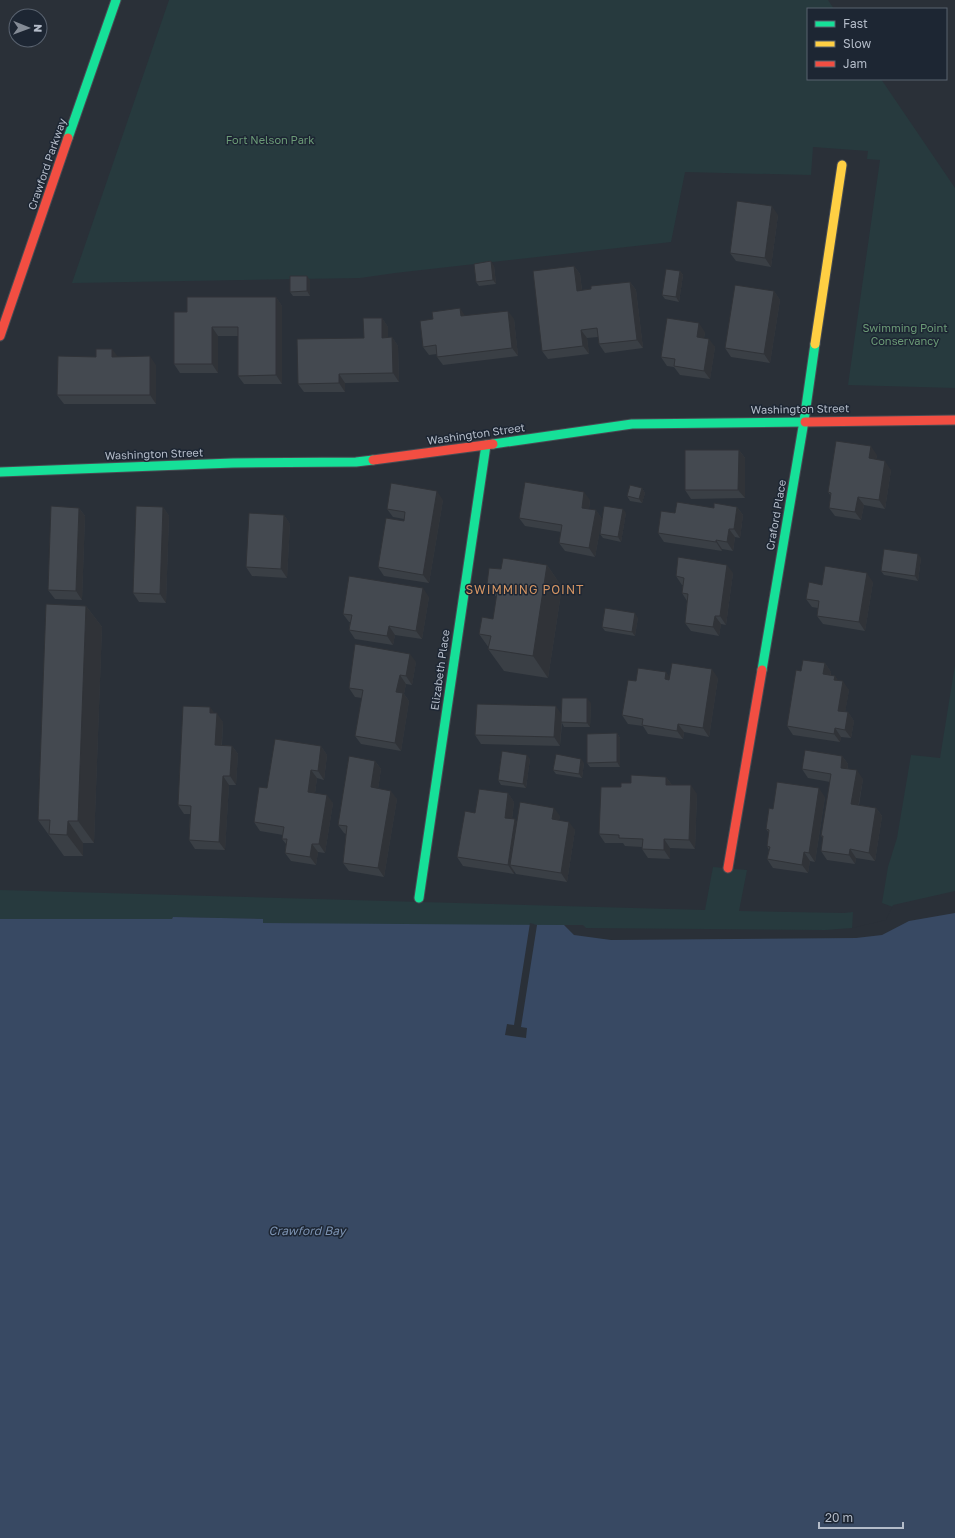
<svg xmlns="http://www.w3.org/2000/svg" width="955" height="1538" font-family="'Golos Text',sans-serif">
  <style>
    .green { fill: #273a3e }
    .water { fill: #384963 }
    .pier { fill: #2a3038 }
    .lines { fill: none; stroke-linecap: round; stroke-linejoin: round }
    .fast-casing { stroke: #484c53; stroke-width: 11 }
    .slow-casing { stroke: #484c53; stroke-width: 11 }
    .jam-casing { stroke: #484c53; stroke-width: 11 }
    .fast { stroke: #16e098; stroke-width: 9 }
    .slow { stroke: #ffcf43; stroke-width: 9 }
    .jam { stroke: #f24e42; stroke-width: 9 }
    .wall { fill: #3a3f45 }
    .shaded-wall { fill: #303338 }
    .building { fill: #444950; stroke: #303338 }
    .labels { text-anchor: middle; stroke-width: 3; stroke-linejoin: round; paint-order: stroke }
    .park-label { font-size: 11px; fill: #6b9a76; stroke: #1d2633 }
    .street-label { font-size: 11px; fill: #b4bcc9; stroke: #1d2633 }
    .neighbourhood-label { font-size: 12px; letter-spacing: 1px; fill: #d59563; stroke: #1d2633 }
    .water-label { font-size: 12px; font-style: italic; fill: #7c92b1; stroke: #1d2633 }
  </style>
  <rect width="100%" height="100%" fill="#2a3038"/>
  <g class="green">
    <polygon points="169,0 828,0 834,9 808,9 808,79 881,79 955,188 955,388 848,385 880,160 867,159 868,151 813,147 811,175 685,172 671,242 395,273 360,278 72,283"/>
    <polygon points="955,665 955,893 893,907 882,903 888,867 897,838 911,755 940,758"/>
    <polygon points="713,867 747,870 739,911 844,913 853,912 852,930 586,930 263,923 262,919 173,917 172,919 0,920 0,890 705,910"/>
  </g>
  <polygon class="water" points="955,893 955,1538 0,1538 0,919 172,919 173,917 263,919 263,923 564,925 580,926 586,930 825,932 873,926"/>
  <g class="pier">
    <polygon points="955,891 955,913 909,921 882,935 856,938 611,940 574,935 564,925 583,925 586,928 825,930 852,928 886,920 893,905"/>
    <polygon points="530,923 537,925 521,1027 527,1028 526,1038 505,1035 507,1024 514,1025"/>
  </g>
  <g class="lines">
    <defs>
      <g id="fast">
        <polyline points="68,138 116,0"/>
        <polyline points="493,444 632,424 805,422"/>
        <polyline points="0,472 233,463 356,462 373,460"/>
        <polyline points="762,670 804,421 815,344"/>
        <polyline points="419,898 486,445"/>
      </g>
      <polyline id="slow" points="815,344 842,165"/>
      <g id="jam">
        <polyline points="0,336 68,138"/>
        <polyline points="805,422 955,420"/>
        <polyline points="373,460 493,444"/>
        <polyline points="728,868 762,670"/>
      </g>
    </defs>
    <use href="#fast" class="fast-casing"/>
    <use href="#slow" class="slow-casing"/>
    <use href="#jam" class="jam-casing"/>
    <use href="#fast" class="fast"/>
    <use href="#slow" class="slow"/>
    <use href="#jam" class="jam"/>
  </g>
  <g class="wall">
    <polygon points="778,215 771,267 736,261 730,253"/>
    <polygon points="494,266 496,284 479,286 476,282"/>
    <polygon points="574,266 580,274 582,290 591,289 630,282 636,290 643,348 605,353 599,344 598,337 587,338 589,354 548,359 542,351"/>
    <polygon points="680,271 683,275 679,302 665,299 662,295"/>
    <polygon points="310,280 310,296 293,296 290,292"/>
    <polygon points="774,291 780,300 770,363 731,357 725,348"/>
    <polygon points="276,297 282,306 282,384 244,384 238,376 238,336 218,336 218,373 180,373 174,364 187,312"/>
    <polygon points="465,316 514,319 518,356 443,365 437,357 437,354 429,355 423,347"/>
    <polygon points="382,318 388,327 388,338 392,337 398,346 399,382 345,383 345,392 304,392 298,384 364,338"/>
    <polygon points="705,332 704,338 715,347 710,379 680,375 674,367 667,366 661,357"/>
    <polygon points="118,357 156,365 156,404 64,404 57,395"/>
    <polygon points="739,450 745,458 745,498 691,499 685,490"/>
    <polygon points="877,455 876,460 891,470 885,509 864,505 861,520 835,516 829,508 831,496 828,492"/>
    <polygon points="642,488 645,493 642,503 630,501 627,496"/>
    <polygon points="443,500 429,583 384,576 378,567 404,521 404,519 393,517 387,509"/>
    <polygon points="590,500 589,509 596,510 602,519 595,557 565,551 559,543 561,532 525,526 519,518"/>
    <polygon points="163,507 169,516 166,603 139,602 133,593"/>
    <polygon points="737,507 743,515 740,538 735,537 733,551 722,549 722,551 664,542 658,533 675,513 714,508"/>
    <polygon points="79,508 85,516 82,600 55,599 48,590"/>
    <polygon points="626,513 621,542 603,538 600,534"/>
    <polygon points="284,515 290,524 287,578 252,576 246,567"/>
    <polygon points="921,558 918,581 884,575 881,571"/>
    <polygon points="547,565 562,587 548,678 504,671 488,649 489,648 479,634 493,619 497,598 487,584 501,569"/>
    <polygon points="733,573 726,625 721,624 719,636 691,631 685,623 687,601 682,593 683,585 682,585 676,576"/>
    <polygon points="873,582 865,631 823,624 817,616 818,608 812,607 806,599"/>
    <polygon points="429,597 422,639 395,635 393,645 355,639 349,630 350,622 349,622 343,614"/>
    <polygon points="86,606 102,627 94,843 83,843 83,856 64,856 38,820"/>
    <polygon points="638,618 635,636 605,631 602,627"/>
    <polygon points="416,662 412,685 406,684 404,694 409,701 401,751 361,744 355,736 362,698 355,697 349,688"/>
    <polygon points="825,663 831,672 831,675 835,676 838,681 849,690 845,712 848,712 854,721 851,738 841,737 840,742 793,735 787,726 801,671"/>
    <polygon points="666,672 669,677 718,678 709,737 684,732 683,739 648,734 643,726 628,724 622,715 636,681"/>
    <polygon points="591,703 590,727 564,727 562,723 560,746 481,744 475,735 561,714"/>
    <polygon points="214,713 223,722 222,745 232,746 238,754 236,785 229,785 225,850 195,849 189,840 190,814 184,814 178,805"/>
    <polygon points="617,733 620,738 620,767 590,767 587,763"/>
    <polygon points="321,746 327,755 324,780 317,778 315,793 333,803 325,853 318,852 316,865 291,861 285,853 286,844 282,839 283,835 260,831 254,822"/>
    <polygon points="842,756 848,764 848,769 863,779 859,805 876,808 882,816 875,861 856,858 855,864 827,860 821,851 823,838 821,836 830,782 808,778 802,769"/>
    <polygon points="530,759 526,788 501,785 498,780"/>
    <polygon points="375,761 381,769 378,789 397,799 384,877 349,871 343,863 346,834 344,833 338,825"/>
    <polygon points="584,763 582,778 556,774 553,770"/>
    <polygon points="666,777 672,785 697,794 695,849 670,848 670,859 648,858 642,849 642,847 625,846 623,843 605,843 599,834 621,787 631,783"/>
    <polygon points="508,793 514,802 512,819 515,819 517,823 560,816 559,820 575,830 567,882 516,874 514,871 514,874 463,866 457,857 475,813"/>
    <polygon points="825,797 815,862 810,861 808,873 773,868 767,859 769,850 767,846 769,833 766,829 773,809"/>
  </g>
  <g class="shaded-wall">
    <polygon points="772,206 778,215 771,267 765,258"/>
    <polygon points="491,261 494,266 496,284 493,280"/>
    <polygon points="574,266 580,274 583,300 577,291"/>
    <polygon points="680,271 683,275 679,302 676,297"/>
    <polygon points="307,276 310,280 310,296 307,291"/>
    <polygon points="630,282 636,290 643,348 637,340"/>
    <polygon points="774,291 780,300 770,363 764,354"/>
    <polygon points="276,297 282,306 282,384 276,375"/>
    <polygon points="460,308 466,317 461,316"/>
    <polygon points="508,311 514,319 518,356 512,348"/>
    <polygon points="382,318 388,327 388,346 382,338"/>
    <polygon points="699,323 705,332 703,345 697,337"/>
    <polygon points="212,327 218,336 218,373 212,364"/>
    <polygon points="581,330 587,338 589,354 583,346"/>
    <polygon points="392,337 398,346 399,382 393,373"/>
    <polygon points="709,339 715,347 710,379 704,371"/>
    <polygon points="112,349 118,357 112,357"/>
    <polygon points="150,356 156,365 156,404 150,395"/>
    <polygon points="339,374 345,383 345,392 339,383"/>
    <polygon points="871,446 877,455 875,467 869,458"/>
    <polygon points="739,450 745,458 745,498 738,490"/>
    <polygon points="885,461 891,470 885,509 879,500"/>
    <polygon points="642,488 645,493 642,503 639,499"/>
    <polygon points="437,491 443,500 429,583 423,575"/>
    <polygon points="584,492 590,500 588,516 582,508"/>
    <polygon points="858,497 864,505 861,520 855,512"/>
    <polygon points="163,507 169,516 166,603 160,594"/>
    <polygon points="737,507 743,515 740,538 734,529"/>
    <polygon points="79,508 85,516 82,600 76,591"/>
    <polygon points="623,509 626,513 621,542 618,537"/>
    <polygon points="596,510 602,519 595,557 589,548"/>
    <polygon points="284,515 290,524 287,578 281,569"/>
    <polygon points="729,529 735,537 733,551 727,542"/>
    <polygon points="716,540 722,549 722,551 716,542"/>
    <polygon points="918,554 921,558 918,581 915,576"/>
    <polygon points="547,565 562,587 548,678 533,656"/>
    <polygon points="727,565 733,573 726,625 720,616"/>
    <polygon points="867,573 873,582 865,631 859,622"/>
    <polygon points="423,588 429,597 422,639 416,631"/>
    <polygon points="86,606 102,627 94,843 78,821"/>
    <polygon points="635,613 638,618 635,636 632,632"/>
    <polygon points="715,616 721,624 719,636 713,627"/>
    <polygon points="389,626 395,635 393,645 387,636"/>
    <polygon points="410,654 416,662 412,685 406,676"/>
    <polygon points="825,663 831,672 829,683 823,674"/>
    <polygon points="712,669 718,678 709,737 703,728"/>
    <polygon points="666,672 672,681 665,679"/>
    <polygon points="400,675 406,684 404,694 409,701 401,751 395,743 396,692"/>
    <polygon points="835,676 841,685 834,680"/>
    <polygon points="843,681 849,690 844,719 838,711"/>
    <polygon points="587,698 591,703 590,727 587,723"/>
    <polygon points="556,706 562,715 560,746 554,737"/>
    <polygon points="210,707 216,715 210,713"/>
    <polygon points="848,712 854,721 851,738 845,730"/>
    <polygon points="217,713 223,722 221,753 215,745"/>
    <polygon points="678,724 684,732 683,739 677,731"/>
    <polygon points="835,728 841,737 840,742 834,734"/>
    <polygon points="617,733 620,738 620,767 617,762"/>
    <polygon points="232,746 238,754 236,785 230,776"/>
    <polygon points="321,746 327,755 324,780 318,771"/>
    <polygon points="527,755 530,759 526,788 523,784"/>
    <polygon points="842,756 848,764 847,776 841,768"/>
    <polygon points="581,759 584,763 582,778 579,774"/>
    <polygon points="375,761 381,769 377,796 371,787"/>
    <polygon points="311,770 317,778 314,800 308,792"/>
    <polygon points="857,770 863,779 857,813 851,804"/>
    <polygon points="223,776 229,785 225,850 219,842"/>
    <polygon points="666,777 672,785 666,785"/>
    <polygon points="691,785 697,794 695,849 689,840"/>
    <polygon points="819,788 825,797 815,862 809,853"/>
    <polygon points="391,791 397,799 384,877 378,868"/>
    <polygon points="508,793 514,802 511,826 505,818"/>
    <polygon points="327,795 333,803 325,853 319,844"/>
    <polygon points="554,808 560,816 558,828 552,819"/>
    <polygon points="876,808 882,816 875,861 869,853"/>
    <polygon points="515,819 521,828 510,865 514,871 514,874 508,865"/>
    <polygon points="68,821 83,843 83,856 67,835"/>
    <polygon points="569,822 575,830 567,882 561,873"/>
    <polygon points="664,839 670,848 670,859 664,850"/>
    <polygon points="312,844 318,852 316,865 310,857"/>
    <polygon points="850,849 856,858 855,864 849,855"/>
    <polygon points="804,852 810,861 808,873 802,865"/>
  </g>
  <g class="building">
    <polygon points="737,201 772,206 765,258 730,253"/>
    <polygon points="491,261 493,280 476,282 474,264"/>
    <polygon points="574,266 577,291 591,289 591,286 630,282 637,340 599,344 597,328 581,330 583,346 542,351 533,271"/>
    <polygon points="666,269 680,271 676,297 662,295"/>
    <polygon points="290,276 307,276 307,291 290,292"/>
    <polygon points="735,285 774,291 764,354 725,348"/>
    <polygon points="187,297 276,297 276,375 238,376 238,327 212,327 212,364 174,364 174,312 187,312"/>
    <polygon points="460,308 461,316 508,311 512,348 437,357 436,345 423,347 420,321 433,319 432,312"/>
    <polygon points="363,318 382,318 382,338 392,337 393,373 339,374 339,383 298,384 297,339 364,338"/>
    <polygon points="667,318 699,323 697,337 709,339 704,371 674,366 675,359 661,357"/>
    <polygon points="96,349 112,349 112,357 150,356 150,395 57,395 58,356 96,357"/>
    <polygon points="836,441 871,446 869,458 885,461 879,500 858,497 855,512 829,508 831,493 828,492"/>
    <polygon points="685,450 739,450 738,490 685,490"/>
    <polygon points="525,482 584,492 582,508 596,510 589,548 559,543 562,525 519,518"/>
    <polygon points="391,483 437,491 423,575 378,567 386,518 404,521 405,512 387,509"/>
    <polygon points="630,485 642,488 639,499 627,496"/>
    <polygon points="677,502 714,508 714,503 737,507 734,529 729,529 727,542 716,540 716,542 658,533 661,511 675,513"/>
    <polygon points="51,506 79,508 76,591 48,590"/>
    <polygon points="136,506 163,507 160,594 133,593"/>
    <polygon points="604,506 623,509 618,537 600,534"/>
    <polygon points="249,513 284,515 281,569 246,567"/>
    <polygon points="884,549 918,554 915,576 881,571"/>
    <polygon points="678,557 727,565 720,616 715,616 713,627 685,623 688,594 682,593 684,578 676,576"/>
    <polygon points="503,558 547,565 533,656 488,649 491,636 479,634 482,617 493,619 498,586 487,584 489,568 501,569"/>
    <polygon points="825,566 867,573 859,622 817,616 819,601 806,599 809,582 822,585"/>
    <polygon points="349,576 423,588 416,631 389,626 387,636 349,630 352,615 343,614"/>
    <polygon points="46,604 86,606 78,821 68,821 67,835 49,834 50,820 38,820"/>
    <polygon points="605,608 635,613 632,632 602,627"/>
    <polygon points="355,644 410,654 406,676 400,675 396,692 403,693 395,743 355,736 363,690 349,688"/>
    <polygon points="803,660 825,663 823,674 835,676 834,680 843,681 838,711 848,712 845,730 835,728 834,734 787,726 796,670 801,671"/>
    <polygon points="672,663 712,669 703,728 678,724 677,731 642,725 643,719 622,715 628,680 636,681 638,668 666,672 665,679 669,680"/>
    <polygon points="562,698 587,698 587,723 561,722"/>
    <polygon points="477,704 556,706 554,737 475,735"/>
    <polygon points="183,706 210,707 210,713 217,713 215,745 232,746 230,776 223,776 219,842 189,840 191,806 178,805"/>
    <polygon points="617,733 617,762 587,763 587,734"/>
    <polygon points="275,739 321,746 318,771 311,770 308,792 327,795 319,844 312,844 310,857 285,853 287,839 282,839 284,827 254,822 259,787 267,788"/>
    <polygon points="805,750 842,756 841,768 857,770 851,804 876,808 869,853 850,849 849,855 821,851 823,836 821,836 831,774 802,769"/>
    <polygon points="502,751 527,755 523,784 498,780"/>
    <polygon points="556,754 581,759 579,774 553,770"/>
    <polygon points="349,756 375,761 371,787 391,791 378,868 343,863 347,826 338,825"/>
    <polygon points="631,775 666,777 666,785 691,785 689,840 664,839 664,850 642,849 643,839 619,838 619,835 599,834 601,787 621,787 621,783 631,783"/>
    <polygon points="777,782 819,788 809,853 804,852 802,865 767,859 770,847 767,846 769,830 766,829 769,808 773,809"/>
    <polygon points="479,789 508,793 505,818 515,819 508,865 457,857 465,811 475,813"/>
    <polygon points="520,802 554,808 552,819 569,822 561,873 510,865"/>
  </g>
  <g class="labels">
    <g class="park-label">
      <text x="270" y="144">Fort Nelson Park</text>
      <text x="905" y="332">Swimming Point<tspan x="905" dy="13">Conservancy</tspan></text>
    </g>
    <g class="street-label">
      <text transform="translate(47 164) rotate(-71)" y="4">Crawford Parkway</text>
      <text transform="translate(800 409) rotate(-1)" y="4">Washington Street</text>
      <text transform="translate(476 434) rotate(-8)" y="4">Washington Street</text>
      <text transform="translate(154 454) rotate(-2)" y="4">Washington Street</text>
      <text transform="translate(776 515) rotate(-80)" y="4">Craford Place</text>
      <text transform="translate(440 670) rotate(-82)" y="4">Elizabeth Place</text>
    </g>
    <g class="neighbourhood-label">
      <text x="525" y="594">SWIMMING POINT</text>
    </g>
    <g class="water-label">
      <text x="307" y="1235">Crawford Bay</text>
    </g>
  </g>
  <rect x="807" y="8" width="140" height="72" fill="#1d2633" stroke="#59626f"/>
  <rect x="815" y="21" width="20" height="6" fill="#16e098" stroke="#59626f"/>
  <text x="843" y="28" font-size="12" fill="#b4bcc9">Fast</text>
  <rect x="815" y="41" width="20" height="6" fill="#ffcf43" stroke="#59626f"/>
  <text x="843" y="48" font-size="12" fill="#b4bcc9">Slow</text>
  <rect x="815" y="61" width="20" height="6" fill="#f24e42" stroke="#59626f"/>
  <text x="843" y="68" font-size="12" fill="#b4bcc9">Jam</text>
  <g transform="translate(28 28) rotate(91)"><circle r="19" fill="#1d2633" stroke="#59626f"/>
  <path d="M0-3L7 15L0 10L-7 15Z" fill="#848b96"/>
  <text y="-6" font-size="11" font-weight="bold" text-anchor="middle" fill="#b4bcc9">N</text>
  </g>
  <path d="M819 1522v6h84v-6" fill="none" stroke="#b4bcc9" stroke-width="2"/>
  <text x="825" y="1522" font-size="12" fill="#b4bcc9" stroke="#1d2633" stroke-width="3" paint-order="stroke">20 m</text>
</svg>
